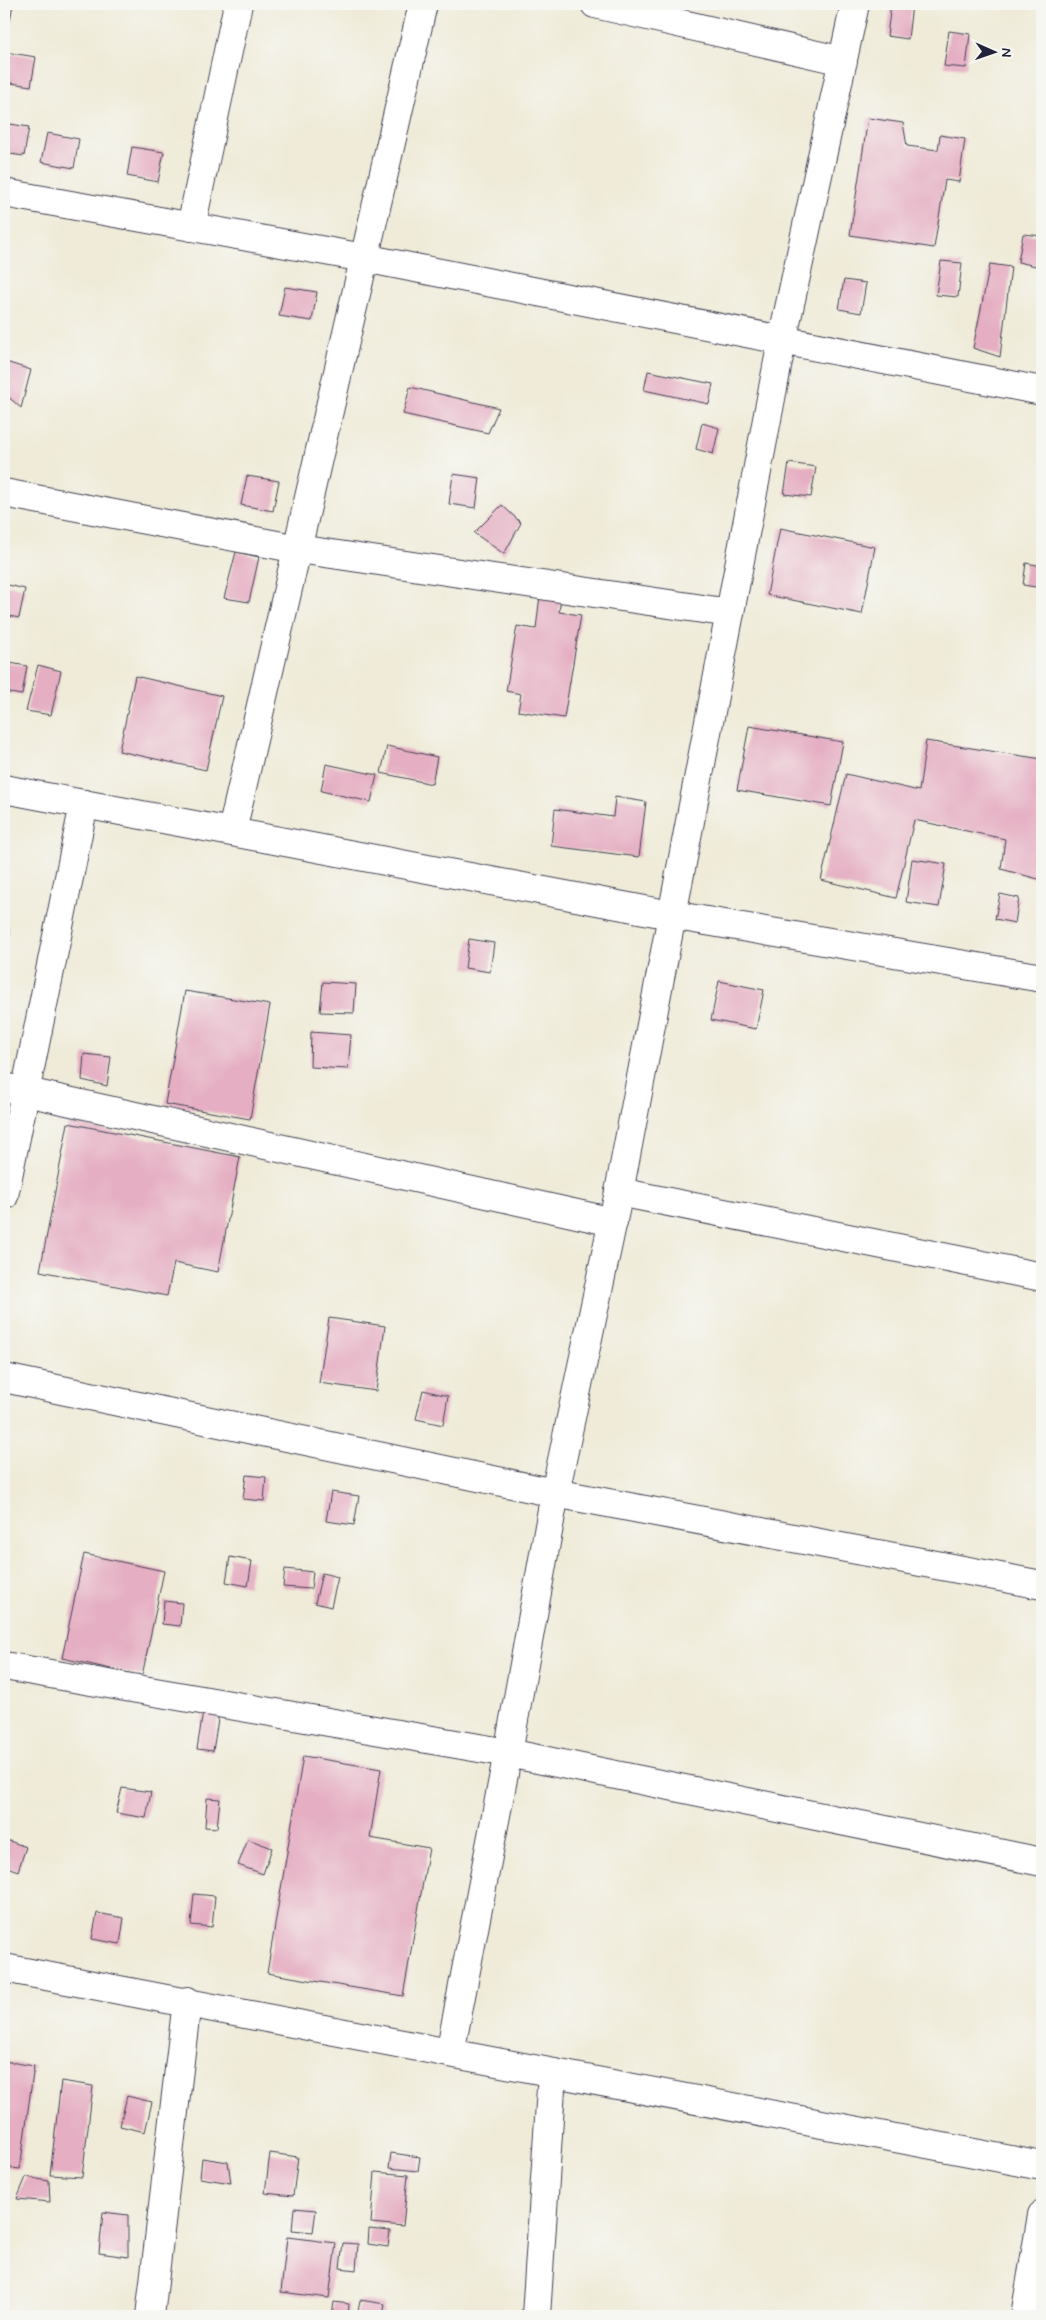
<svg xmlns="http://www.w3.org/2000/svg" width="1046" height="2320" font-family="Mynerve,sans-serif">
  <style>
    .building { fill: #e5aec2 }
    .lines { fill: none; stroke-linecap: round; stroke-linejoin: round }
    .minor-casing { stroke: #414053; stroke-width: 30 }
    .minor { stroke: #fff; stroke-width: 28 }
  </style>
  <rect width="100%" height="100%" fill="#f6f6f2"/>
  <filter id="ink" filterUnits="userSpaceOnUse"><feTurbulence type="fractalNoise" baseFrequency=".02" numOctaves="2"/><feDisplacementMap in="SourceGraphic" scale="10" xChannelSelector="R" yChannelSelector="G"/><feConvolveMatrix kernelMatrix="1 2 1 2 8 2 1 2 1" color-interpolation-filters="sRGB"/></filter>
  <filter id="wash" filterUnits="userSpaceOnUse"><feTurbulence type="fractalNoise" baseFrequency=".0096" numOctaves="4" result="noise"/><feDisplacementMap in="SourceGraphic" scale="20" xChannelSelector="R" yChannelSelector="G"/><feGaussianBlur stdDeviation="1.12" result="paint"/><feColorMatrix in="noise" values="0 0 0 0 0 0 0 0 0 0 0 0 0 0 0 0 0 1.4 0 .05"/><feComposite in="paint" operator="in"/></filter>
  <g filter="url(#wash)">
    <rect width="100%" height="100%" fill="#efebd8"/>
    <g id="blocks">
      <g class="building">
        <polygon points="4,4 13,4 10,21 4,20"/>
        <polygon points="891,4 912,5 908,39 887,36"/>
        <polygon points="949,31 970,34 966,68 944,66"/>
        <polygon points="5,52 36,57 31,86 4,82"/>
        <polygon points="868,118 903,123 907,146 938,150 940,135 965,139 959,182 945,180 934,248 850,235"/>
        <polygon points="4,123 29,127 24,156 4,153"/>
        <polygon points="47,133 79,139 74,168 41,162"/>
        <polygon points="132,147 164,152 158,182 127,176"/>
        <polygon points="1023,234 1042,236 1040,267 1018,262"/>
        <polygon points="941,261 962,263 958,297 936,295"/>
        <polygon points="990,264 1011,267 1000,357 973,348"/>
        <polygon points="844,280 866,283 861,313 839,309"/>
        <polygon points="285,287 317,292 312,321 279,316"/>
        <polygon points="6,362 31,370 21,408 4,393"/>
        <polygon points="648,371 713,384 709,404 644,390"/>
        <polygon points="410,387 499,408 488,433 403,414"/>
        <polygon points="702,423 719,428 713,454 696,449"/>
        <polygon points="789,463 816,467 811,497 784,494"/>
        <polygon points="453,474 480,478 476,508 449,504"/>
        <polygon points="247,476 279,481 273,511 241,505"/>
        <polygon points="502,505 521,523 504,554 474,533"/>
        <polygon points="780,528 875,547 862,614 767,595"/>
        <polygon points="236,552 259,557 249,602 224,598"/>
        <polygon points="1026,563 1042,566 1042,588 1023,585"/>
        <polygon points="4,584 25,589 19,618 4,615"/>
        <polygon points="540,595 561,598 559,612 581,615 564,718 518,711 521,694 506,691 517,626 536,629"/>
        <polygon points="4,662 27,666 22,695 4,692"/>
        <polygon points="38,665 61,671 51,715 26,711"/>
        <polygon points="135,676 222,696 206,770 119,751"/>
        <polygon points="749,726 843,742 831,806 737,790"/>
        <polygon points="926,741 1042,759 1042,880 1001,869 1005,839 914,820 896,898 821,880 846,774 919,791"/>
        <polygon points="387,746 437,757 432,784 381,773"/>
        <polygon points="326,764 377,775 371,802 321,791"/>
        <polygon points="615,797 646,802 639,857 551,846 555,809 613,817"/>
        <polygon points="912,859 946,864 939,907 906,902"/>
        <polygon points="1000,894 1019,898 1015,923 995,919"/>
        <polygon points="4,926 9,927 5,957 4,957"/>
        <polygon points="469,939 494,943 490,972 465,968"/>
        <polygon points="719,981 764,990 756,1029 711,1020"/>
        <polygon points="323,982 356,984 354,1013 320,1012"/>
        <polygon points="185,991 270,1005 250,1119 165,1104"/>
        <polygon points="311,1032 351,1035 348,1069 310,1067"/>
        <polygon points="84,1054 111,1057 107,1086 82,1080"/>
        <polygon points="68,1123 240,1157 218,1272 174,1263 167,1296 40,1271"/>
        <polygon points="329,1318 385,1326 376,1391 319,1383"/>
        <polygon points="423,1390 448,1396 443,1425 416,1419"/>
        <polygon points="246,1475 266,1477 264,1501 243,1499"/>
        <polygon points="331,1492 359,1496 354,1525 326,1521"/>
        <polygon points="84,1554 164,1571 142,1676 62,1658"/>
        <polygon points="230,1557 252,1561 248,1586 226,1582"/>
        <polygon points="285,1569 313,1572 311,1589 283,1587"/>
        <polygon points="322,1573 338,1577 331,1607 315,1603"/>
        <polygon points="164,1601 182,1603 180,1626 162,1624"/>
        <polygon points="203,1712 219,1713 213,1751 197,1749"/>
        <polygon points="303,1756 381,1769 370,1838 429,1848 403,1996 267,1973"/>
        <polygon points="122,1788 151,1792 146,1818 116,1813"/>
        <polygon points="207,1798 220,1799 217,1828 205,1827"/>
        <polygon points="4,1839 26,1847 18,1871 4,1866"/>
        <polygon points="248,1839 272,1848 263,1874 238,1865"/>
        <polygon points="194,1894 215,1896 212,1927 191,1925"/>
        <polygon points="97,1913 124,1918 120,1944 92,1939"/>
        <polygon points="4,2061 34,2066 20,2169 4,2167"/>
        <polygon points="61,2081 93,2086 82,2177 50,2175"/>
        <polygon points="127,2096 152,2102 145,2132 120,2126"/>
        <polygon points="270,2153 298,2157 293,2196 265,2193"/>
        <polygon points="391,2153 420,2157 418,2171 389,2168"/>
        <polygon points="202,2158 228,2162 231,2183 200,2178"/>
        <polygon points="375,2172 408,2175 403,2226 371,2223"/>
        <polygon points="26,2177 49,2181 50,2202 17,2199"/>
        <polygon points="294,2208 316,2210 313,2232 292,2230"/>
        <polygon points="103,2212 128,2215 128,2257 99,2253"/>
        <polygon points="369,2229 390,2231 388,2247 368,2244"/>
        <polygon points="287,2237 336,2243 329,2298 281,2292"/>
        <polygon points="343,2243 358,2244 356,2270 340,2268"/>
        <polygon points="360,2300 385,2304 383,2316 357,2316"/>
        <polygon points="334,2302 349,2304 348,2316 332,2316"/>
      </g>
    </g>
  </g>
  <g filter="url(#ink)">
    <use href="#blocks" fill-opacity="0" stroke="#414053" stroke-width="1"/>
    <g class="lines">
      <defs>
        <g id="minor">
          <polyline points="595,4 843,61"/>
          <polyline points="4,193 364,258 1042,391"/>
          <polyline points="191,227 238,4"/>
          <polyline points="4,493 298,549 730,613"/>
          <polyline points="4,789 671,915 1042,978"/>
          <polyline points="232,831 423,4"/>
          <polyline points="4,1087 613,1222"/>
          <polyline points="619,1192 1042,1277"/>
          <polyline points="4,1196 84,804"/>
          <polyline points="4,1378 555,1493 1042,1585"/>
          <polyline points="4,1666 508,1753 1042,1862"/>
          <polyline points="4,1968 1042,2166"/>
          <polyline points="450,2053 508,1753 555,1493 619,1192 782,341 855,4"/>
          <polyline points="150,2316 187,2001"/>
          <polyline points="536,2316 552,2073"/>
          <polyline points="1025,2316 1042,2215"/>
        </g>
      </defs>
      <use href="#minor" class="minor-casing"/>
      <use href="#minor" class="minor"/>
    </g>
  </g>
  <rect width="1046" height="2320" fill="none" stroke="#f6f6f2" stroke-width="20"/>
  <g transform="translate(994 52) rotate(92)" stroke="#f6f6f2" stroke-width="4" paint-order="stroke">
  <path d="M0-4L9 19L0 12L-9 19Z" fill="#22223b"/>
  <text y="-8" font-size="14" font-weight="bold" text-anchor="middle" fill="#22223b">N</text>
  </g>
</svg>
